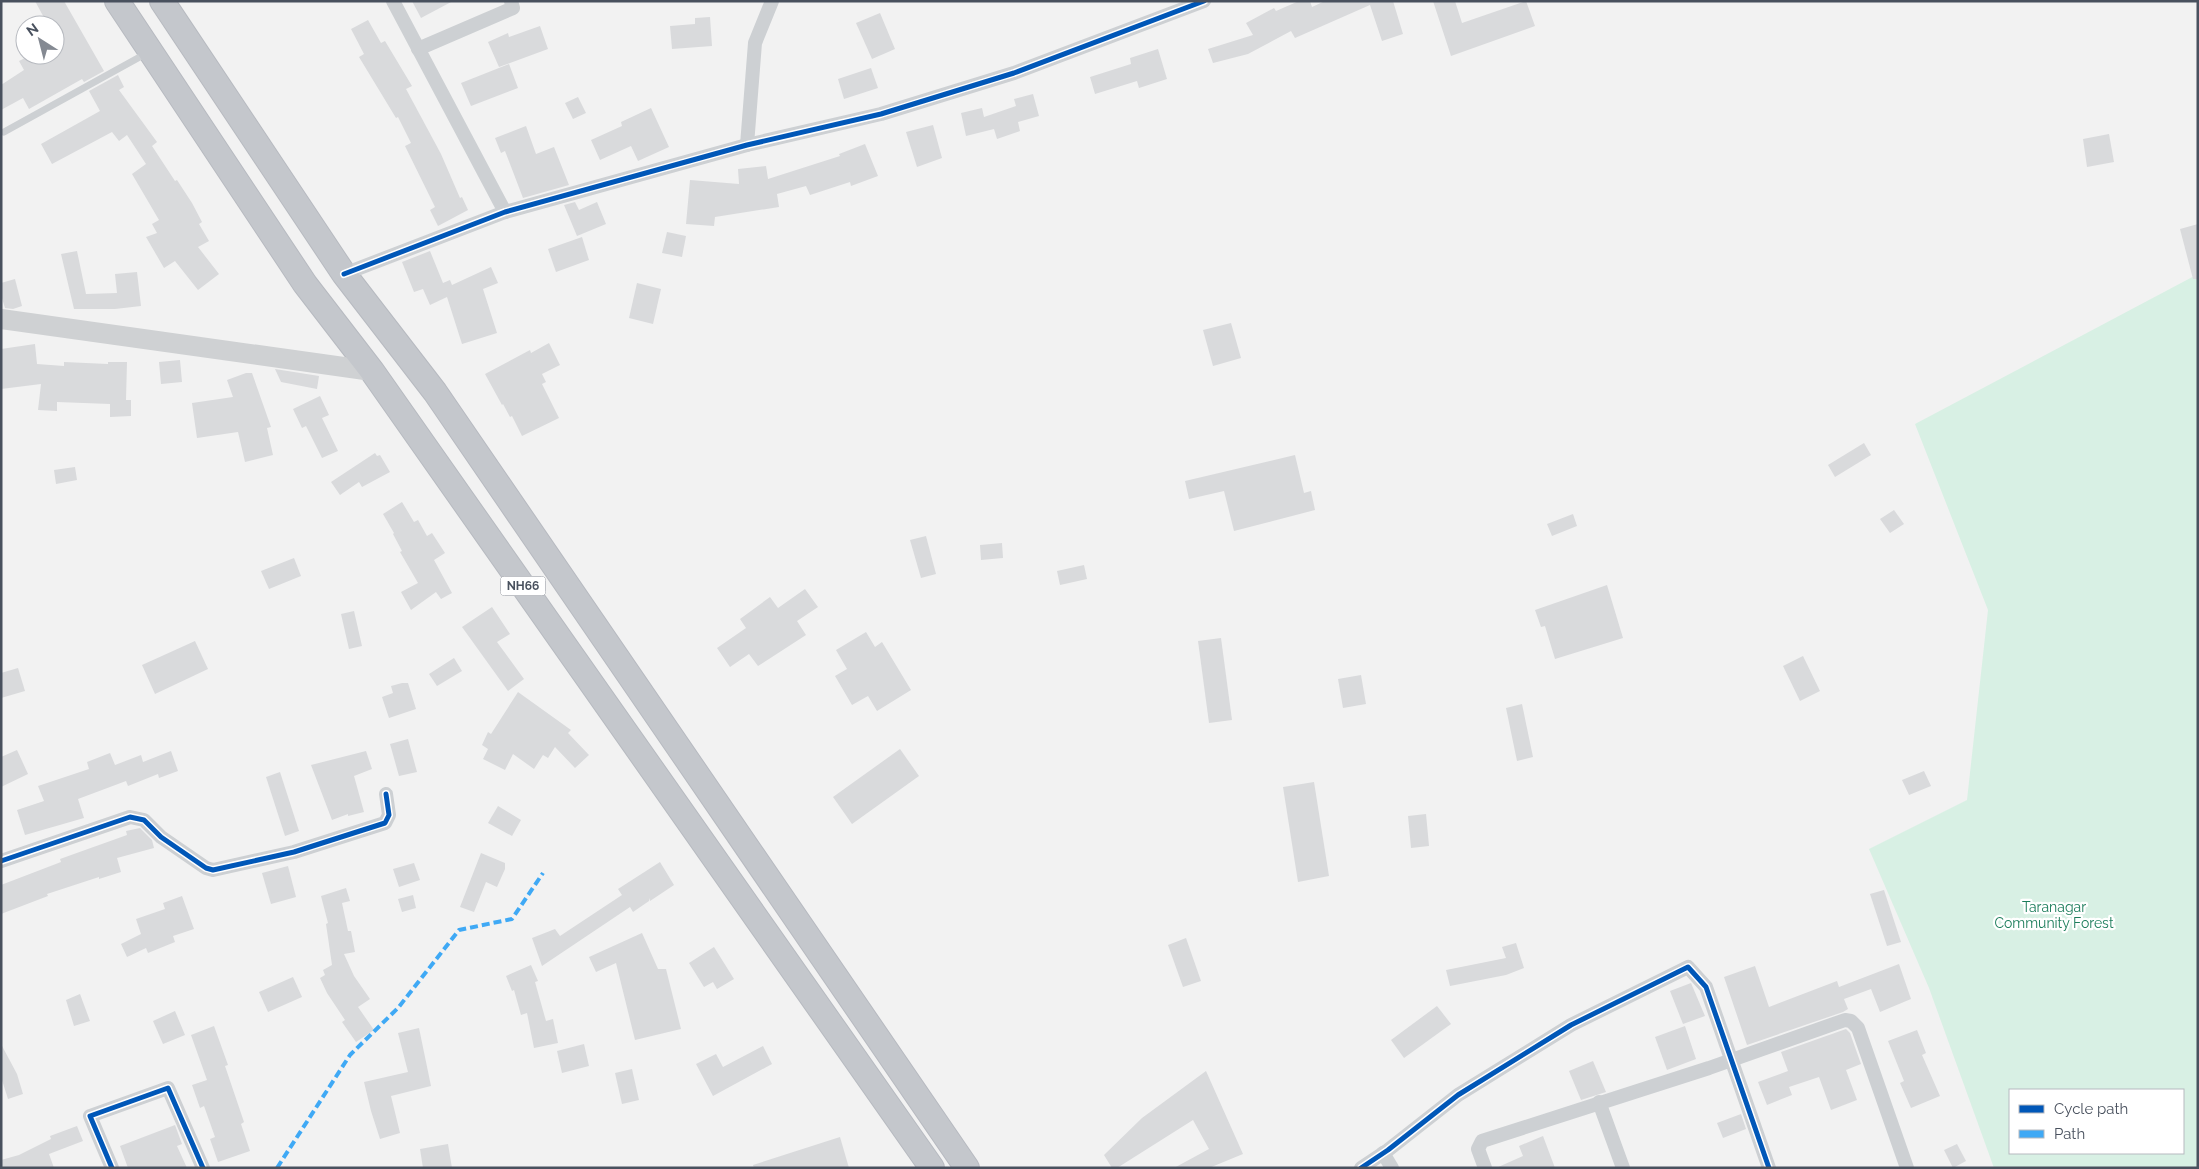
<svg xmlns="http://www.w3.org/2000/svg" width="2199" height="1169" font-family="Raleway,sans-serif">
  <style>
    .green { fill: #d8f0e4; fill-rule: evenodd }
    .building { fill: #d9dadc }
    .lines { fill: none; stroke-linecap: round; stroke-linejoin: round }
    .trunk-casing { stroke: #b7bac0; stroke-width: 26 }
    .service { stroke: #cdd0d3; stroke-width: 7 }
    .minor { stroke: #cdd0d3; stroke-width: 14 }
    .secondary { stroke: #cfd1d3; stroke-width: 20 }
    .trunk { stroke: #c4c7cc; stroke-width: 24 }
    .quiet { stroke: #3fa9f5; stroke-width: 4; stroke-dasharray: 8 4; stroke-linecap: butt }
    .cycleway-casing { stroke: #fff; stroke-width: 8 }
    .cycleway { stroke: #0057b8; stroke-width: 5 }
    .labels { text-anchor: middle; stroke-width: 4.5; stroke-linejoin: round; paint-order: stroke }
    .shield { fill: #fff; stroke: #80858e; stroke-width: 1 }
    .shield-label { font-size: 12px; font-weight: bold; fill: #49515e }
    .park-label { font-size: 14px; fill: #1c7d5b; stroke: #fff }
  </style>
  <rect width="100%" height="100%" fill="#f2f2f2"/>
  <path class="green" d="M2198,274V1168H1994L1929,988L1869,849L1967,800L1988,610L1915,424ZM2010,1090H2183V1153H2010Z"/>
  <g class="building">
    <polygon points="35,1 64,1 104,71 84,82 82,79 29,109 23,98 1,110 1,85 24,70 19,61 31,55 55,55 55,25 48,25"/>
    <polygon points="412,1 453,1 421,18"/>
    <polygon points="1299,1 1310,1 1312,7 1325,1 1393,1 1403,34 1382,41 1370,5 1295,38 1291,31 1248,54 1213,63 1208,49 1253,35 1246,23 1274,8 1276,11"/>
    <polygon points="1433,1 1455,1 1462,23 1526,1 1535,26 1451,56"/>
    <polygon points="880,13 895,49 872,59 856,23"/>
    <polygon points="710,17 712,46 672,49 670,26 695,24 695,18"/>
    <polygon points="368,20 381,43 385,41 412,86 406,89 441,154 460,198 462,197 468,210 438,226 430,210 435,207 405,146 411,143 398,117 396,118 359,57 364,54 351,29"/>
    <polygon points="540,26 548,49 499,67 488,42 508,33 509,37"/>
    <polygon points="1158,49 1167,79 1139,88 1137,81 1095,94 1090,77 1131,64 1130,58"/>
    <polygon points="509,64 518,88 471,106 461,83"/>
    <polygon points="871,68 878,88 844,99 838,79"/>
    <polygon points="118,75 124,87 119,90 157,142 152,146 175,181 177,180 192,203 202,222 199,224 209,241 198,247 219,274 198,290 175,261 164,268 146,237 157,233 152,224 159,220 132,174 146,164 127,135 119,141 112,132 52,164 41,144 100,111 89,91"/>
    <polygon points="1033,94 1039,116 1018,122 1020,131 997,139 994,129 966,136 961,113 982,108 984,117 1016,106 1014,99"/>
    <polygon points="578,97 586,113 573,119 565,103"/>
    <polygon points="651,108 669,147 638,161 631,146 600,160 591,140 622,126 621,122"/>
    <polygon points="933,125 942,158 917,167 906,132"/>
    <polygon points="526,126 536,154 554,147 569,185 523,198 505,151 501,153 495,138"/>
    <polygon points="2109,134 2114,162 2087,167 2083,139"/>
    <polygon points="865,144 878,176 851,186 850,182 810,195 806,186 777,194 779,207 715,217 714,226 686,224 690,180 739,184 738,169 766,166 768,179 840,156 839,154"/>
    <polygon points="575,202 579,210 597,202 606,224 577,236 564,205"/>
    <polygon points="2198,224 2198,279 2193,279 2180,229"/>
    <polygon points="667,232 686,236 682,257 662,253"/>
    <polygon points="582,237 589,260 556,272 548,249"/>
    <polygon points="77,251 86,294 117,293 115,274 137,272 141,306 115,309 74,309 61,254"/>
    <polygon points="430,251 443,283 450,280 452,285 491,267 498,283 483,289 497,333 462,344 447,297 430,305 423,289 414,292 402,262"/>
    <polygon points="15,279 22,306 13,309 5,308 1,295 1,283"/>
    <polygon points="637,283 661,289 653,324 629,318"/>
    <polygon points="1231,323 1241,358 1213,366 1203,330"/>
    <polygon points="549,343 560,365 542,374 546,382 542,384 559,418 522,436 512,416 510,417 503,404 502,405 485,374 530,350 531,353"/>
    <polygon points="35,344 37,364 64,366 64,362 108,364 108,362 127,362 126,400 131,400 131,416 110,417 110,404 57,402 57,411 38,410 41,384 1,389 1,349"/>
    <polygon points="180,360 182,382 161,384 159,362"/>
    <polygon points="275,369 319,376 317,389 281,382"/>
    <polygon points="246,373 252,373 271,427 267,428 273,455 245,462 238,432 197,438 192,403 233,397 227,380"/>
    <polygon points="320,396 329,415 322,418 338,451 322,458 306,426 302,428 293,409"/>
    <polygon points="1864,443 1871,455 1835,477 1828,465"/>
    <polygon points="375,453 377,456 380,455 390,472 362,487 359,482 340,495 331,482"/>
    <polygon points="1295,455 1304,493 1311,491 1315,510 1234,531 1224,491 1189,499 1185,481"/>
    <polygon points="75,467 77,480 56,484 54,470"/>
    <polygon points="402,502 414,522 418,520 427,536 432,533 445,553 434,560 452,593 441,599 436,592 411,610 401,592 418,583 400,552 402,551 393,534 394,533 383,514"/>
    <polygon points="1894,510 1904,524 1890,533 1880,519"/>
    <polygon points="1573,514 1577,526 1552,536 1547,524"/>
    <polygon points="926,536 936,574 921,578 910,540"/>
    <polygon points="1002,543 1003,558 981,560 980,545"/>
    <polygon points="294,558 301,576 269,589 261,571"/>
    <polygon points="1084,565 1087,579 1060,585 1057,571"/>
    <polygon points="1607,585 1623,638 1555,659 1545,626 1541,627 1535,610"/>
    <polygon points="805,589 818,607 797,621 806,635 758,666 749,654 730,667 717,648 746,628 740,619 770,597 778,608"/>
    <polygon points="492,607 510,634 497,642 524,679 508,691 462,627"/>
    <polygon points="354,611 362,646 349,649 341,614"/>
    <polygon points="866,632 875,647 882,642 911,690 877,711 868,696 852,705 835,676 847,669 836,650"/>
    <polygon points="1221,638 1232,720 1209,723 1198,641"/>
    <polygon points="195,641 208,669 155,694 142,665"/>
    <polygon points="1803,656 1820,691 1800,701 1783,666"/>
    <polygon points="454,658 462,671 437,686 429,674"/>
    <polygon points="18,668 25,691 1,698 1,673"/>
    <polygon points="1361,675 1366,704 1343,708 1338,679"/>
    <polygon points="402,683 408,683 416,709 389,718 382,697 393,693 391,686"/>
    <polygon points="518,692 571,730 568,733 589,755 575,768 555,747 548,758 543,755 534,769 513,754 505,770 483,759 488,749 482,745 488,732 491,734"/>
    <polygon points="1522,704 1533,757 1517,761 1506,708"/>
    <polygon points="408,739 417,772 399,776 390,744"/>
    <polygon points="900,749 919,776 852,824 833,797"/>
    <polygon points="17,750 28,774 1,787 1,757"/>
    <polygon points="171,751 178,771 159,778 158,774 128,786 126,781 78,799 84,818 25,835 17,810 44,801 38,786 89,769 87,762 110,753 115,765 141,755 143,762"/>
    <polygon points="366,751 372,769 354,776 364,812 348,816 348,814 332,820 311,765"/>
    <polygon points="1924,771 1931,786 1909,795 1902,780"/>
    <polygon points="280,772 299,831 285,836 266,777"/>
    <polygon points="1314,782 1329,876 1298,882 1283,787"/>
    <polygon points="498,806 521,820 512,836 488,823"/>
    <polygon points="1426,814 1429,846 1411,848 1408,816"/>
    <polygon points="140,828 152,840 154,848 117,858 121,872 99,879 99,877 47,894 48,896 1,914 1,885 61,862 60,859 127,835 126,831"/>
    <polygon points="481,853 505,863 505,869 497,887 486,882 474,912 460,907"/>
    <polygon points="660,862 674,885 650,901 649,898 649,901 633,912 630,907 542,966 532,938 555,929 560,936 622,895 618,889"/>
    <polygon points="414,863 420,880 399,887 393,869"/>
    <polygon points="288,866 296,897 271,904 262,873"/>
    <polygon points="346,888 350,901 342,903 348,931 351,931 355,952 344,954 354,976 370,999 358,1007 374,1030 356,1042 342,1022 345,1020 327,993 320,978 325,975 323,970 332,965 326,924 328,923 321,896"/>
    <polygon points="1884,890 1901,942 1887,946 1870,894"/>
    <polygon points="413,895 416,908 402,912 398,899"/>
    <polygon points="182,896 194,929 173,936 175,942 148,953 146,948 127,957 121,944 141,934 136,919 165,909 163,903"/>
    <polygon points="642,933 658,969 666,969 681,1029 635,1040 616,963 596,972 589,957"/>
    <polygon points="1186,938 1201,981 1183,987 1168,945"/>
    <polygon points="1516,943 1524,968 1506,975 1450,986 1446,970 1506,958 1502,947"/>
    <polygon points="714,947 734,979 717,989 713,982 704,987 689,963"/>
    <polygon points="1899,964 1911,999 1880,1012 1871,989 1844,999 1848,1009 1843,1012 1747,1045 1724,977 1755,966 1769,1007 1837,981 1839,987"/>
    <polygon points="531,965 538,981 535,982 546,1021 553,1019 558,1043 534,1048 527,1013 521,1015 514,990 512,991 506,976"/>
    <polygon points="293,977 302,997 268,1012 259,992"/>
    <polygon points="1691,983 1705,1016 1683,1024 1670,991"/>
    <polygon points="80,994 90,1021 74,1026 66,1000"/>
    <polygon points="1437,1006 1451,1024 1404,1058 1391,1040"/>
    <polygon points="175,1011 185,1035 163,1044 153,1021"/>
    <polygon points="214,1026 228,1065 225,1066 244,1122 241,1124 250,1151 218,1162 210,1139 215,1137 204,1106 200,1108 192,1085 207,1080 191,1035"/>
    <polygon points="1685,1026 1696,1059 1667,1070 1655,1037"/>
    <polygon points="419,1028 431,1086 391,1096 400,1133 380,1139 371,1111 364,1082 408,1072 398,1033"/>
    <polygon points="1846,1029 1850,1033 1861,1064 1846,1070 1857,1100 1831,1110 1819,1077 1789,1087 1792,1095 1767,1105 1758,1082 1788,1071 1781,1052"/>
    <polygon points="1917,1030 1926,1053 1922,1055 1940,1096 1911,1108 1900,1083 1904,1081 1888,1041"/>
    <polygon points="1,1044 17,1074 23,1094 8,1099 1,1077"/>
    <polygon points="584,1044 589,1066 562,1073 557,1051"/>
    <polygon points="763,1046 772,1064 713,1096 696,1064 716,1054 723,1067"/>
    <polygon points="1593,1061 1606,1092 1581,1100 1569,1071"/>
    <polygon points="632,1069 639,1100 622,1104 615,1073"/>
    <polygon points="1206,1071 1243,1154 1209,1168 1174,1168 1209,1149 1193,1120 1117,1168 1112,1168 1104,1155 1142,1118"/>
    <polygon points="1741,1114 1746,1129 1723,1138 1717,1123"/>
    <polygon points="175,1125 182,1144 177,1146 187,1168 128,1168 120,1146"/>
    <polygon points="77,1126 83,1141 49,1154 54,1168 1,1168 1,1160 19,1155 51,1139 50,1136"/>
    <polygon points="1543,1136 1555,1168 1496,1168 1523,1156 1519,1146"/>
    <polygon points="840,1137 849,1168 754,1168 753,1165"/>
    <polygon points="448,1144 452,1168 423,1168 420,1149"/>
    <polygon points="1957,1144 1966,1161 1953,1168 1944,1150"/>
  </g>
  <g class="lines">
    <defs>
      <g id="trunk">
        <polyline points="117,1 305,284 372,371 932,1168"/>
        <polyline points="162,1 344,274 435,392 967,1168"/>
      </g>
    </defs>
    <use href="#trunk" class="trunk-casing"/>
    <polyline class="service" points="4,132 147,53"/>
    <g class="minor">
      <polyline points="393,1 505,212"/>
      <polyline points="418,49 513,8 511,1"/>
      <polyline points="747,145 755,43 772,1"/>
      <polyline points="344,274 505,212 747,145 881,114 1014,73 1204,1"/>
      <polyline points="1,861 130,817 144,820 161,837 206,868 213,870 294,852 385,823 389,815 386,794"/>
      <polyline points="1599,1102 1623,1168"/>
      <polyline points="1383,1153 1392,1168"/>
      <polyline points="112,1168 90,1116 168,1088 203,1168"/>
      <polyline points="1361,1168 1388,1150 1458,1095 1571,1025 1688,967 1706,987 1769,1168"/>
      <polyline points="1485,1168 1478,1149 1482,1141 1709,1068 1845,1020 1851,1021 1858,1028 1907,1168"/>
    </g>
    <polyline class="secondary" points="1,319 372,371"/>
    <use href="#trunk" class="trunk"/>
    <polyline class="quiet" points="277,1168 350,1055 398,1008 459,930 512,919 543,873"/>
    <defs>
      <g id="cycleway">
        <polyline points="344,274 505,212 747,145 881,114 1014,73 1204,1"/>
        <polyline points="1,861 130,817 144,820 161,837 206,868 213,870 294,852 385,823 389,815 386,794"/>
        <polyline points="112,1168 90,1116 168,1088 203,1168"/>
        <polyline points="1361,1168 1388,1150 1458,1095 1571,1025 1688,967 1706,987 1769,1168"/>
      </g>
    </defs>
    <use href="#cycleway" class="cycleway-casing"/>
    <use href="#cycleway" class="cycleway"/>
  </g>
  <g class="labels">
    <rect class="shield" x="500.5" y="576.5" width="45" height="19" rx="4"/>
    <g class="shield-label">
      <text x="523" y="590">NH66</text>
    </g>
    <g class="park-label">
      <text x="2054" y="912">Taranagar<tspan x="2054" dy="16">Community Forest</tspan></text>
    </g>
  </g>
  <rect width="2199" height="1169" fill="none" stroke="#49515e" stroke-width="5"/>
  <rect x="2009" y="1089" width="175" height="65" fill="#ffffff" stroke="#b6b9bf"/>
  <rect x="2019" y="1105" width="25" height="8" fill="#0057b8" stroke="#b6b9bf"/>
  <text x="2054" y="1114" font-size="15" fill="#49515e">Cycle path</text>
  <rect x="2019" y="1130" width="25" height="8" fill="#3fa9f5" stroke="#b6b9bf"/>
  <text x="2054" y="1139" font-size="15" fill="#49515e">Path</text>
  <g transform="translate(40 40) rotate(324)"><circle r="24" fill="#ffffff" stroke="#b6b9bf"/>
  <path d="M0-4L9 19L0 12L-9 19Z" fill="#848992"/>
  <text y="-8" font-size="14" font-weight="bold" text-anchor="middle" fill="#49515e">N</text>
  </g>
</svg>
